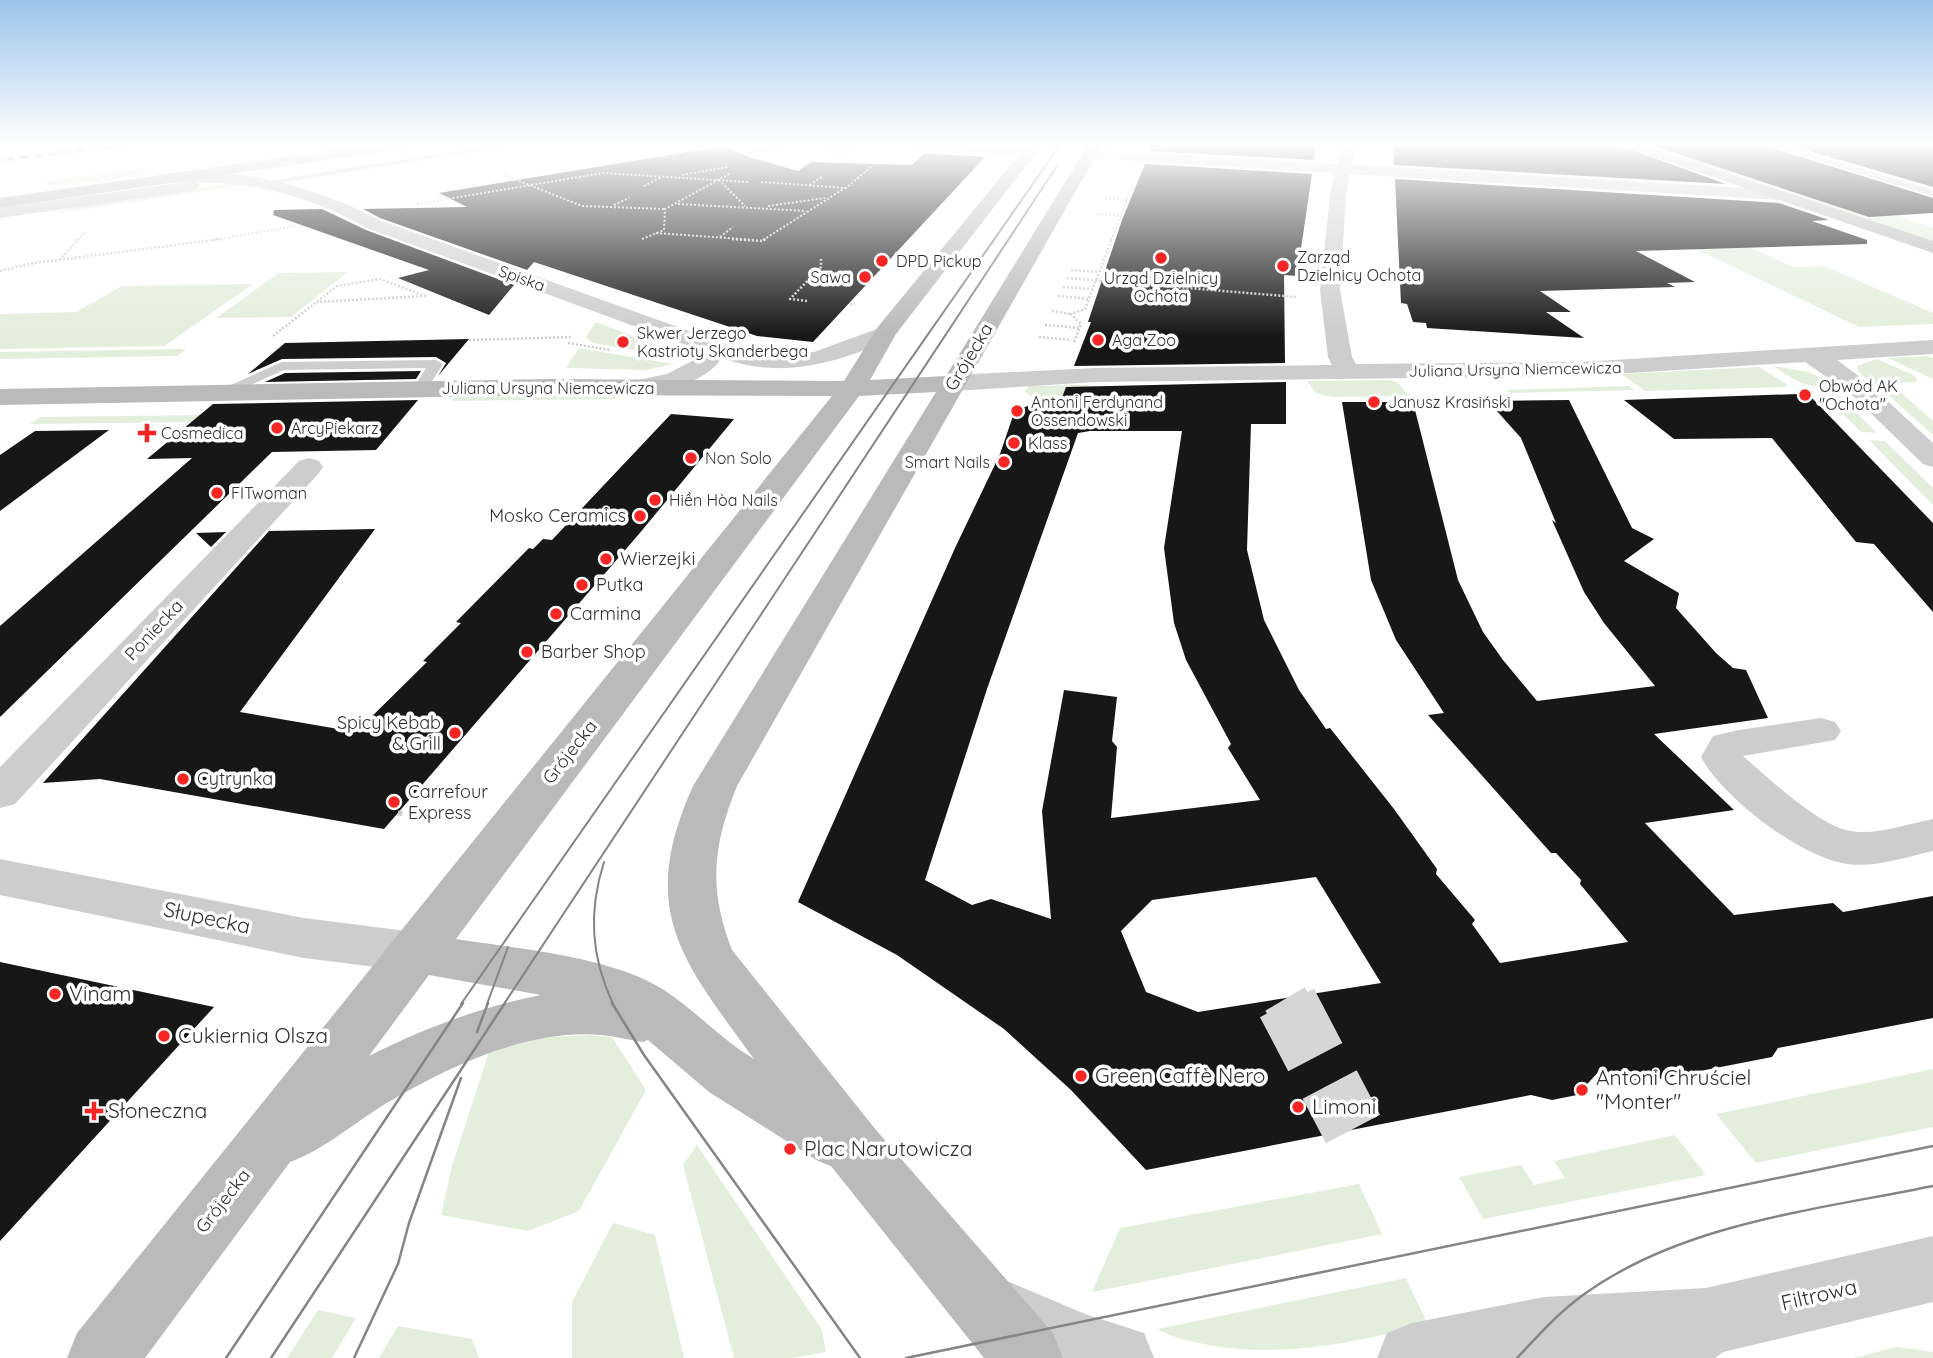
<svg xmlns="http://www.w3.org/2000/svg" width="1933" height="1358" font-family="Quicksand,sans-serif">
  <style>
    .green { fill: #e4eedc }
    .building { fill: #171717; fill-rule: evenodd }
    .lines { fill: none; stroke-linecap: round; stroke-linejoin: round }
    .minor-tunnel-far1 { stroke: #d6d6d6; stroke-width: 46; stroke-dasharray: 46 24; stroke-linecap: butt }
    .minor-tunnel { stroke: #d6d6d6; stroke-width: 61; stroke-dasharray: 61 31; stroke-linecap: butt }
    .path-far2 { stroke: #cdcdcd; stroke-width: 2; stroke-dasharray: 2 2; stroke-linecap: butt }
    .path-far1 { stroke: #cdcdcd; stroke-width: 2.5; stroke-dasharray: 2 2; stroke-linecap: butt }
    .path { stroke: #cdcdcd; stroke-width: 5; stroke-dasharray: 4.5 4.5; stroke-linecap: butt }
    .service { fill: #cdcdcd; fill-rule: evenodd }
    .minor { fill: #cdcdcd; fill-rule: evenodd }
    .tertiary { fill: #cdcdcd; fill-rule: evenodd }
    .secondary { fill: #bababa; fill-rule: evenodd }
    .tram-far1 { stroke: #858585; stroke-width: 2 }
    .tram { stroke: #858585; stroke-width: 2.5 }
    .rail-casing { stroke: #858585; stroke-width: 3.5 }
    .rail { stroke: #fff; stroke-width: 2.5; stroke-dasharray: 7; stroke-linecap: butt }
    .poi-dot { fill: #f52624; stroke: #fff; stroke-width: 2.5 }
    .labels { text-anchor: middle; stroke-width: 7; stroke-linejoin: round; paint-order: stroke }
    .far-poi-label { font-size: 16px; fill: #303030; stroke: #fff; text-anchor: start }
    .far-street-label { font-size: 16px; fill: #303030; stroke: #fff }
    .street-label { font-size: 18px; fill: #303030; stroke: #fff }
    .poi-label { font-size: 18px; fill: #303030; stroke: #fff; text-anchor: start }
    .near-street-label { font-size: 21px; fill: #303030; stroke: #fff }
    .near-poi-label { font-size: 21px; fill: #303030; stroke: #fff; text-anchor: start }
  </style>
  <rect width="100%" height="100%" fill="#fff"/>
  <g class="green">
    <polygon points="1638,145 1671,145 1933,228 1933,242"/>
    <polygon points="137,169 156,170 118,179 50,185 45,182"/>
    <polygon points="237,182 251,184 59,213 72,206"/>
    <polygon points="1724,236 1793,267 1824,266 1933,313 1933,324 1859,327 1673,238"/>
    <polygon points="348,272 291,317 216,318 279,273"/>
    <polygon points="253,284 164,346 0,349 0,314 76,312 122,286"/>
    <polygon points="596,322 661,347 667,345 683,356 679,358 593,343 586,337"/>
    <polygon points="579,348 673,364 646,370 566,368"/>
    <polygon points="186,349 177,356 0,359 0,352"/>
    <polygon points="1927,356 1933,358 1933,379 1888,358"/>
    <polygon points="1877,359 1915,376 1917,382 1872,384 1859,372 1857,366"/>
    <path d="M1773,366L1809,372L1836,385C1811,392 1793,379 1773,366Z"/>
    <polygon points="1759,367 1788,385 1785,387 1645,391 1622,374"/>
    <polygon points="1390,380 1397,382 1409,396 1332,397 1316,393 1307,381"/>
    <polygon points="1086,385 1123,398 1035,398 1025,392 1029,386"/>
    <polygon points="1629,386 1635,390 1510,393 1506,390"/>
    <polygon points="1899,391 1933,421 1933,435 1885,392"/>
    <polygon points="1822,393 1836,393 1877,433 1861,432"/>
    <polygon points="619,395 617,399 452,401 454,397"/>
    <polygon points="204,415 195,422 30,424 41,417"/>
    <polygon points="1869,440 1885,441 1933,488 1933,505"/>
    <polygon points="588,1035 612,1037 646,1090 579,1211 528,1231 441,1215 452,1166 489,1052 535,1038"/>
    <polygon points="1933,1069 1933,1127 1756,1163 1716,1114"/>
    <polygon points="1675,1135 1706,1175 1483,1219 1459,1177 1521,1165 1534,1185 1565,1178 1554,1161"/>
    <polygon points="697,1145 822,1330 826,1352 792,1358 734,1358 683,1165"/>
    <polygon points="1359,1184 1382,1234 1092,1292 1120,1228"/>
    <polygon points="613,1223 655,1235 684,1358 572,1358 572,1302"/>
    <path d="M1406,1278L1428,1325C1356,1341 1288,1358 1214,1346C1193,1342 1176,1339 1157,1329Z"/>
    <polygon points="318,1310 356,1318 332,1358 287,1358"/>
    <polygon points="398,1326 472,1339 479,1358 379,1358"/>
    <polygon points="1896,1347 1933,1352 1933,1358 1854,1358"/>
  </g>
  <g class="building">
    <polygon points="1152,145 1316,145 1314,160 1150,151"/>
    <polygon points="1393,145 1618,145 1726,184 1394,165"/>
    <polygon points="1651,145 1763,145 1933,198 1933,213 1869,217"/>
    <polygon points="1789,145 1933,145 1933,187"/>
    <polygon points="724,146 749,157 798,171 811,162 912,165 925,153 985,157 813,342 757,336 534,262 527,270 380,218 363,209 467,207 439,193"/>
    <polygon points="1145,164 1312,174 1297,276 1284,275 1285,363 1074,366 1091,322 1088,322 1122,220"/>
    <polygon points="1395,179 1779,203 1829,220 1812,221 1867,240 1867,244 1636,251 1695,282 1667,283 1675,287 1540,291 1571,312 1546,312 1584,338 1427,328 1426,323 1413,322 1407,304 1401,303"/>
    <polygon points="322,209 366,230 514,285 489,315 398,278 429,270 273,215 274,210"/>
    <polygon points="469,339 438,376 446,363 436,357 282,359 248,374 285,343"/>
    <polygon points="421,371 416,379 265,382 285,373"/>
    <path d="M1286,382V424H1251L1247,550L1264,620L1299,690L1326,729L1330,728L1394,809L1437,869L1436,874L1475,920L1472,924L1500,963L1628,942L1580,884L1581,880L1556,853H1551L1428,715L1444,713L1396,640L1371,580L1342,402H1413L1458,580L1483,632L1503,660L1537,701L1655,686L1604,623L1584,592L1552,520L1556,523L1521,438L1488,401L1569,400L1632,528L1654,539L1624,561L1679,593L1676,608L1716,653L1733,668L1746,670L1768,718L1654,734L1734,810L1645,823L1734,915L1833,903L1843,912L1933,896V1018L1778,1048L1772,1057L1618,1087L1603,1067L1577,1095L1552,1100L1531,1095L1146,1170L1071,1090L1004,1029L897,955L798,902L955,548L1000,454L1015,410L1028,406L1060,403L1066,387ZM1090,431H1182L1164,548L1174,623L1186,660L1231,744L1228,748L1260,800L1111,818L1117,747L1112,741L1117,697L1064,690L1042,811L1051,919L991,899L972,905L925,880L987,689L1078,433ZM1316,877L1381,983L1198,1012L1146,992L1121,931L1152,900Z"/>
    <polygon points="1798,394 1811,397 1933,523 1933,612 1874,544 1856,542 1772,438 1674,439 1624,400"/>
    <polygon points="418,400 376,450 272,452 0,717 0,626 192,458 147,459 213,404"/>
    <polygon points="671,414 734,419 639,534 384,829 100,779 43,783 269,531 375,529 240,712 356,732 427,662 423,661 461,623 456,622 529,548 533,549 543,539 552,540"/>
    <polygon points="109,430 0,511 0,455 35,431"/>
    <polygon points="226,532 211,547 196,533"/>
    <polygon points="0,962 214,1007 0,1241"/>
  </g>
  <g class="lines">
    <polyline class="minor-tunnel-far1" points="1285,999 1288,1004"/>
    <polyline class="minor-tunnel" points="1287,1003 1353,1129"/>
    <g class="path-far2">
      <polyline points="819,147 860,149"/>
      <polyline points="833,163 850,150"/>
      <polyline points="504,175 582,206 665,209"/>
      <polyline points="682,175 728,167"/>
      <polyline points="719,180 745,206"/>
      <polyline points="761,182 846,188 873,165"/>
      <polyline points="810,185 823,176"/>
      <polyline points="644,186 662,177"/>
      <polyline points="1105,198 1127,200"/>
      <polyline points="417,204 603,173 748,182"/>
      <polyline points="678,204 806,211"/>
      <polyline points="614,205 629,198"/>
      <polyline points="768,206 825,198"/>
      <polyline points="1097,214 1121,215"/>
      <polyline points="656,233 755,240"/>
      <polyline points="720,237 733,227"/>
      <polyline points="642,239 664,230 665,209 731,173"/>
      <polyline points="77,240 84,233"/>
      <polyline points="212,240 296,226"/>
      <polyline points="763,240 845,188"/>
      <polyline points="1111,240 1132,187"/>
    </g>
    <g class="path-far1">
      <polyline points="732,239 762,241 766,239"/>
      <polyline points="59,260 79,239"/>
      <polyline points="1071,270 1099,272"/>
      <polyline points="0,271 34,263 222,239"/>
      <polyline points="1067,278 1296,297"/>
      <polyline points="1063,287 1092,289"/>
      <polyline points="1058,296 1089,299"/>
      <polyline points="807,301 790,299 821,267 821,259"/>
      <polyline points="850,304 855,304"/>
      <polyline points="1052,311 1071,314"/>
      <polyline points="1045,325 1080,328"/>
      <polyline points="273,336 337,286 380,279 425,296 317,302"/>
      <polyline points="1039,337 1071,340"/>
      <polyline points="469,340 572,337"/>
      <polyline points="1074,342 1081,324 1071,314 1085,309 1112,239"/>
      <polyline points="568,343 610,350"/>
    </g>
    <polyline class="path" points="398,813 415,815"/>
    <g class="service">
      <polygon points="494,145 517,145 267,185 262,182"/>
      <polygon points="775,145 796,145 751,155 747,152"/>
      <polygon points="884,145 1029,150 1033,153 1029,156"/>
      <polygon points="1765,145 1779,145 1933,190 1933,196"/>
      <polygon points="436,360 443,364 425,392 420,393 413,389 426,368 284,370 226,396 216,396 213,393 282,362"/>
    </g>
    <g class="minor">
      <polygon points="1342,145 1356,145 1352,165 1779,190 1787,195 1779,200 1350,174 1346,196 1340,290 1352,357 1356,364 1582,362 1933,340 1933,354 1837,360 1868,383 1933,443 1933,467 1923,464 1851,394 1805,362 1582,376 1096,382 954,391 945,388 941,383 945,378 954,375 1096,368 1332,365 1328,357 1320,290 1330,196 1335,173 1089,158 1082,154 1089,150 1337,164"/>
      <path d="M222,172C276,178 331,194 379,220L745,351L781,355L814,352L885,326L893,328L896,333L893,338C838,363 781,380 722,358C702,386 665,389 633,396L624,393L620,388L624,383L667,374L696,359L699,350L367,228C316,199 256,181 197,183L200,186L192,191L0,218V208L178,183L156,182L154,179L156,176L162,174Z"/>
      <polygon points="309,458 319,461 323,467 319,473 15,804 0,808 0,767 299,461"/>
      <path d="M1821,718L1835,722L1841,731L1835,740L1743,756C1767,777 1816,823 1846,830C1872,837 1907,824 1933,819V851C1906,857 1875,868 1847,864C1800,857 1723,798 1701,757L1713,736L1739,730Z"/>
      <polygon points="0,859 304,918 415,932 433,938 440,952 433,966 415,972 304,958 0,895"/>
    </g>
    <g class="tertiary">
      <polygon points="1933,1236 1933,1302 1723,1352 1715,1358 1377,1358 1387,1333 1412,1323 1544,1297 1706,1288"/>
      <polygon points="1007,1281 1085,1314 1144,1333 1154,1358 1027,1358 983,1339 973,1315 983,1291"/>
    </g>
    <g class="secondary">
      <polygon points="369,145 408,145 401,149 0,208 0,198"/>
      <path d="M1027,145H1042L896,334L870,380L946,376L1088,145H1102L737,786C713,845 708,889 732,950L876,1130L1053,1333L1063,1358H984L831,1166L818,1161L709,1092L648,1040L643,1042C629,1040 615,1036 601,1035C526,1029 448,1067 385,1104C354,1123 325,1149 290,1162L145,1358H67L77,1333L832,396L549,395L0,405V389L549,379L844,381L877,328ZM936,392L693,786C637,911 682,960 754,1059C722,1040 696,1011 664,990C611,956 519,949 456,939L859,396ZM429,975L541,995C481,1007 424,1028 369,1056Z"/>
      <polygon points="1620,145 1642,145 1933,241 1933,253"/>
    </g>
    <g class="tram-far1">
      <path d="M604,862C588,912 591,957 613,1004"/>
      <polyline points="461,1004 1060,145"/>
      <polyline points="487,1004 508,947"/>
      <polyline points="504,1004 1057,166"/>
    </g>
    <g class="tram">
      <polyline points="612,1003 644,1055 860,1358"/>
      <polyline points="477,1032 488,1003"/>
      <polyline points="226,1358 463,1003"/>
      <polyline points="271,1358 505,1003"/>
      <polyline points="354,1358 398,1264 409,1223 461,1078"/>
      <polyline points="906,1358 1933,1146"/>
      <path d="M1517,1358C1538,1336 1558,1313 1583,1295C1682,1223 1816,1210 1933,1186"/>
    </g>
    <defs>
      <polyline id="rail" points="0,160 124,145"/>
    </defs>
    <use href="#rail" class="rail-casing"/>
    <use href="#rail" class="rail"/>
  </g>
  <linearGradient id="sky" x2="0" y2="1"><stop stop-color="#9bc4eb"/><stop offset="0.43" stop-color="#fff"/><stop offset="1" stop-color="#fff" stop-opacity="0"/></linearGradient>
  <rect width="1933" height="335" fill="url(#sky)"/>
  <g class="poi-dot">
    <circle cx="1161" cy="258" r="7"/>
    <circle cx="882" cy="261" r="7"/>
    <circle cx="1283" cy="266" r="7"/>
    <circle cx="865" cy="277" r="7"/>
    <circle cx="1098" cy="340" r="7"/>
    <circle cx="623" cy="342" r="7"/>
    <circle cx="1805" cy="395" r="7"/>
    <circle cx="1374" cy="402" r="7"/>
    <circle cx="1017" cy="411" r="7"/>
    <circle cx="277" cy="428" r="7"/>
    <path d="M143.5 422.5h7v7h7v7h-7v7h-7v-7h-7v-7h7z"/>
    <circle cx="1014" cy="443" r="7"/>
    <circle cx="691" cy="458" r="7"/>
    <circle cx="1004" cy="462" r="7"/>
    <circle cx="217" cy="493" r="7"/>
    <circle cx="655" cy="500" r="7"/>
    <circle cx="640" cy="516" r="7"/>
    <circle cx="606" cy="559" r="7"/>
    <circle cx="582" cy="585" r="7"/>
    <circle cx="556" cy="614" r="7"/>
    <circle cx="527" cy="652" r="7"/>
    <circle cx="455" cy="733" r="7"/>
    <circle cx="183" cy="779" r="7"/>
    <circle cx="394" cy="802" r="7"/>
    <circle cx="55" cy="994" r="7"/>
    <circle cx="164" cy="1036" r="7"/>
    <circle cx="1081" cy="1076" r="7"/>
    <circle cx="1582" cy="1090" r="7"/>
    <circle cx="1298" cy="1107" r="7"/>
    <path d="M90.5 1100.5h7v7h7v7h-7v7h-7v-7h-7v-7h7z"/>
    <circle cx="790" cy="1149" r="7"/>
  </g>
  <g class="labels">
    <g class="far-poi-label">
      <text x="1297" y="263">Zarząd<tspan x="1297" dy="18">Dzielnicy Ochota</tspan></text>
      <text x="896" y="267">DPD Pickup</text>
      <text x="851" y="283" text-anchor="end">Sawa</text>
      <text x="1161" y="284" text-anchor="middle">Urząd Dzielnicy<tspan x="1161" dy="18">Ochota</tspan></text>
      <text x="637" y="339">Skwer Jerzego<tspan x="637" dy="18">Kastrioty Skanderbega</tspan></text>
      <text x="1112" y="346">Aga Zoo</text>
      <text x="1819" y="392">Obwód AK<tspan x="1819" dy="18">"Ochota"</tspan></text>
      <text x="1031" y="408">Antoni Ferdynand<tspan x="1031" dy="18">Ossendowski</tspan></text>
      <text x="1388" y="408">Janusz Krasiński</text>
      <text x="291" y="434">ArcyPiekarz</text>
      <text x="161" y="439">Cosmedica</text>
      <text x="1028" y="449">Klass</text>
      <text x="705" y="464">Non Solo</text>
      <text x="990" y="468" text-anchor="end">Smart Nails</text>
      <text x="231" y="499">FITwoman</text>
      <text x="669" y="506">Hiền Hòa Nails</text>
    </g>
    <g class="far-street-label">
      <text transform="translate(522 278) rotate(20)" y="6">Spiska</text>
      <text transform="translate(1515 369) rotate(-1)" y="6">Juliana Ursyna Niemcewicza</text>
      <text x="548" y="394">Juliana Ursyna Niemcewicza</text>
    </g>
    <g class="street-label">
      <text transform="translate(969 357) rotate(-59)" y="6">Grójecka</text>
      <text transform="translate(154 630) rotate(-47)" y="6">Poniecka</text>
      <text transform="translate(570 752) rotate(-52)" y="6">Grójecka</text>
      <text transform="translate(223 1201) rotate(-52)" y="6">Grójecka</text>
    </g>
    <g class="poi-label">
      <text x="626" y="522" text-anchor="end">Mosko Ceramics</text>
      <text x="620" y="565">Wierzejki</text>
      <text x="596" y="591">Putka</text>
      <text x="570" y="620">Carmina</text>
      <text x="541" y="658">Barber Shop</text>
      <text x="441" y="729" text-anchor="end">Spicy Kebab<tspan x="441" dy="21">&amp; Grill</tspan></text>
      <text x="197" y="785">Cytrynka</text>
      <text x="408" y="798">Carrefour<tspan x="408" dy="21">Express</tspan></text>
    </g>
    <g class="near-street-label">
      <text transform="translate(207 918) rotate(12)" y="7">Słupecka</text>
      <text transform="translate(1819 1295) rotate(-13)" y="7">Filtrowa</text>
    </g>
    <g class="near-poi-label">
      <text x="69" y="1001">Vinam</text>
      <text x="178" y="1043">Cukiernia Olsza</text>
      <text x="1095" y="1083">Green Caffè Nero</text>
      <text x="1596" y="1085">Antoni Chruściel<tspan x="1596" dy="24">"Monter"</tspan></text>
      <text x="1312" y="1114">Limoni</text>
      <text x="108" y="1118">Słoneczna</text>
      <text x="804" y="1156">Plac Narutowicza</text>
    </g>
  </g>
</svg>
